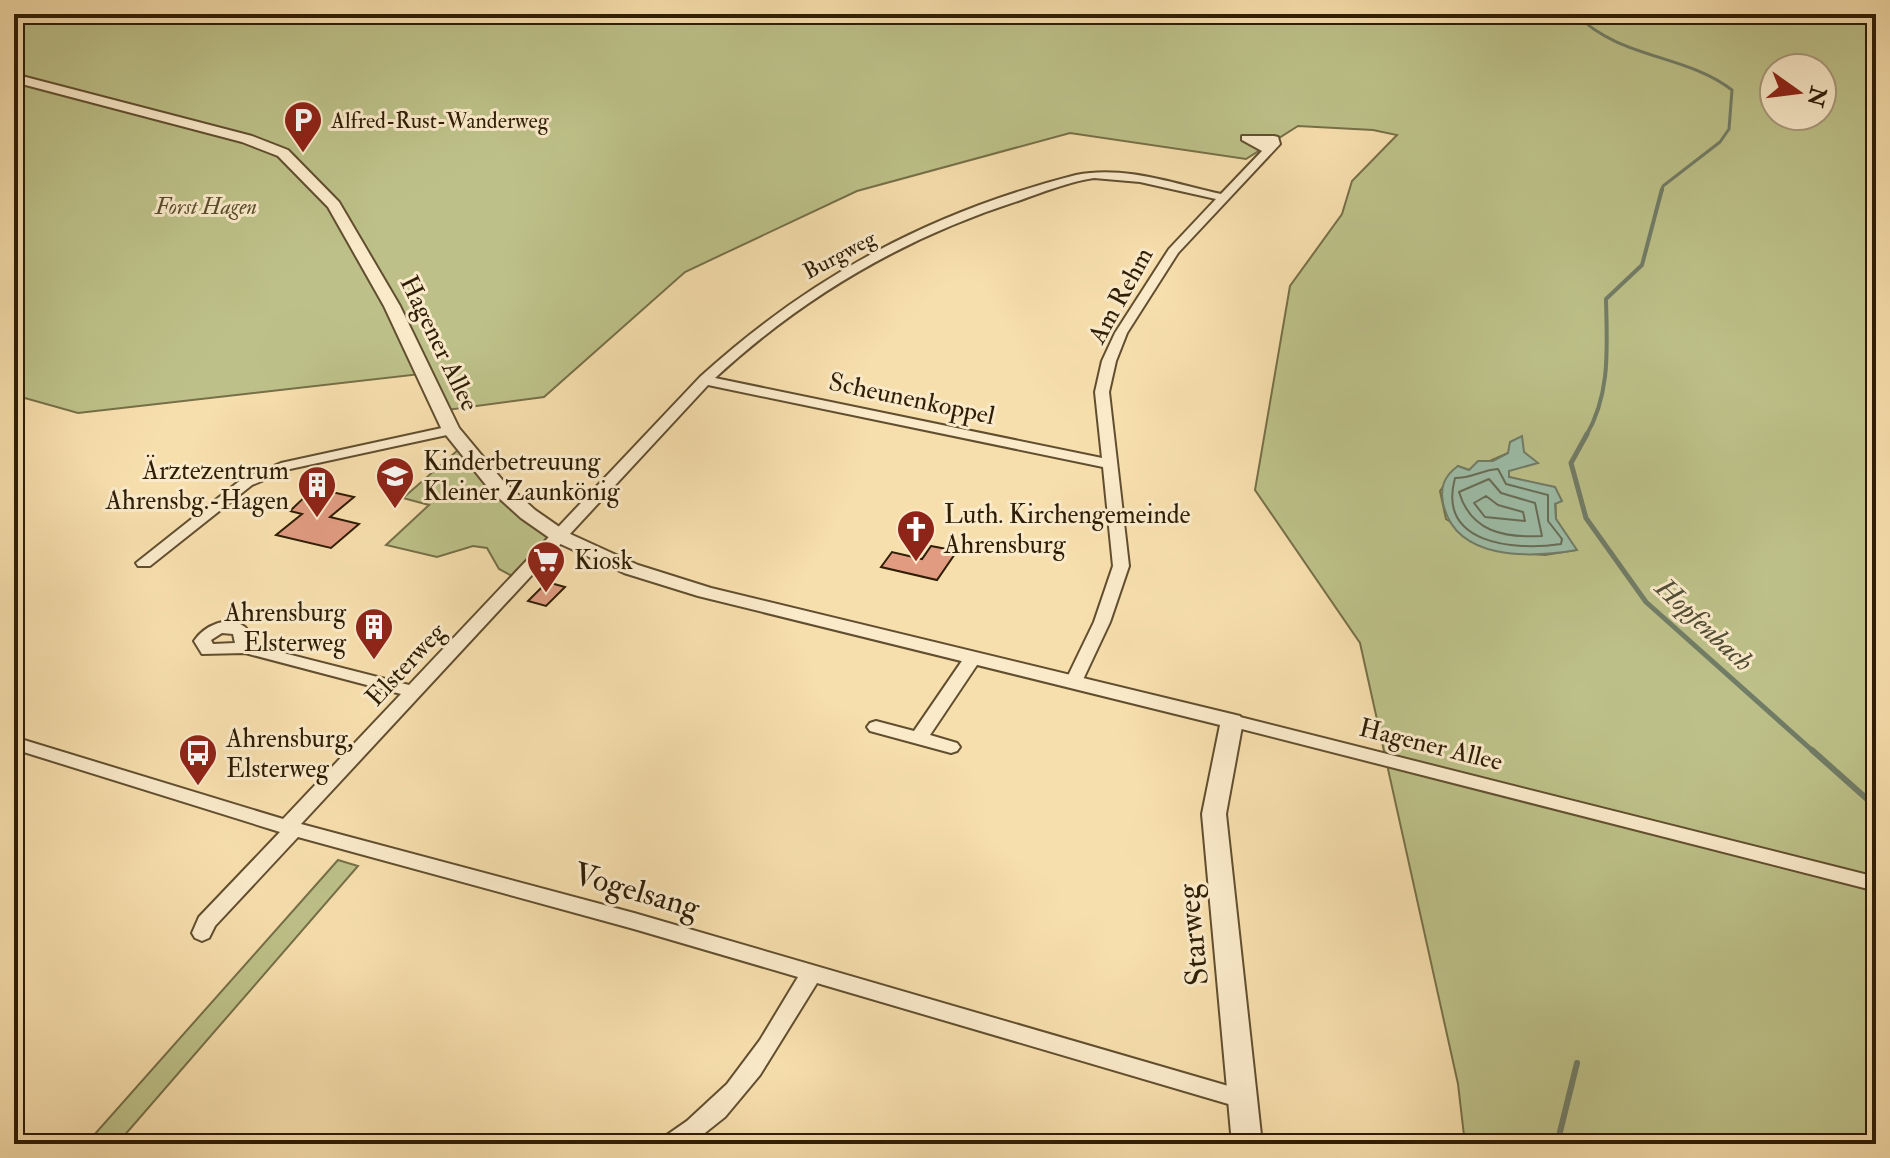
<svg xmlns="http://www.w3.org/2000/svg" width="1890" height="1158" font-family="'IM FELL Double Pica',serif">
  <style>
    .green { fill: #bdc189; stroke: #766f47; stroke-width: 2; fill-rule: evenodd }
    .water { fill: #9dbda8; stroke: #717d67; stroke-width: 2 }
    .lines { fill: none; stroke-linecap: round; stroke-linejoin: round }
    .shore { stroke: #666d56; stroke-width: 2 }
    .stream-far3 { stroke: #717d67; stroke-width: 3 }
    .stream-far2 { stroke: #717d67; stroke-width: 4 }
    .stream-far1 { stroke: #717d67; stroke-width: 5 }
    .stream { stroke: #717d67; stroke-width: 6 }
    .building { fill: #e09b81; stroke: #2f1d05; stroke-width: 2 }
    .minor-casing { stroke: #614e2f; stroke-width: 4 }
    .tertiary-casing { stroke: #614e2f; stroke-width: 4 }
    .minor { fill: #faeaca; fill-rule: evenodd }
    .tertiary { fill: #faeaca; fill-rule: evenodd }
    .labels { text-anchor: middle; stroke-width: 6; stroke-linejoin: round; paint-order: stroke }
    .far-poi-label { font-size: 22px; fill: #2f1d05; stroke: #faeaca; text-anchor: start }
    .far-park-label { font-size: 22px; font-style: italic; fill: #5a4e2d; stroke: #faeaca }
    .far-street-label { font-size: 22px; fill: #2f1d05; stroke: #faeaca }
    .street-label { font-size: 26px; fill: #2f1d05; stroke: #faeaca }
    .poi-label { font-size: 26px; fill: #2f1d05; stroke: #faeaca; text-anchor: start }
    .water-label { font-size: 28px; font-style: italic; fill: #504d36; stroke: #faeaca }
    .near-street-label { font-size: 32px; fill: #2f1d05; stroke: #faeaca }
  </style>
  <rect width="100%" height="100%" fill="#f7dfad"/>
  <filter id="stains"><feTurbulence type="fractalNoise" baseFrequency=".0025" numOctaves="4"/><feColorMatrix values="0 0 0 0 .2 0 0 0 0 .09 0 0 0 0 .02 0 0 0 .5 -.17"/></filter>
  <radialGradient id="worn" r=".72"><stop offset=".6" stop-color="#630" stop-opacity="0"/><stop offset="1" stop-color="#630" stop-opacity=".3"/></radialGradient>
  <g class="green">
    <path d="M14,14H1876V1144H1465L1458,1084L1360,643L1255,490L1290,286L1342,214L1352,181L1397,135L1373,130L1298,126L1246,159L1070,133L857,191L685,272L544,397L447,410L429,373L78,413L14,395ZM1774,68H1822V116H1774ZM1508,453L1509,477L1555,488L1556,519L1576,550L1545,555L1493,550L1446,519L1440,491L1458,466L1469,470Z"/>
    <polygon points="459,449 549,537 512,576 499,569 487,548 473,546 437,557 386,545 429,505 403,498"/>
    <polygon points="338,860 358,866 117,1144 86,1144"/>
  </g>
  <path class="water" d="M1522,436L1524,452L1538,463L1509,471V477L1555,487L1562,501L1555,504L1556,519L1577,550C1530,558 1455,561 1443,503C1440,487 1444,476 1458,466L1469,470L1478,461H1493L1508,453L1510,442Z"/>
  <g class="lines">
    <g class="shore">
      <path d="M1498,469L1506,484L1548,495V521L1562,539L1561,544C1513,551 1437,544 1455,478C1472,478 1482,470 1498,469Z"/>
      <path d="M1489,479L1501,493L1535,503L1542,536C1504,538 1471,532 1459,492Z"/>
      <polygon points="1486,496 1498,505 1523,512 1525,521 1485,517 1474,503"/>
    </g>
    <path class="stream-far3" d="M1576,14C1619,59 1686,54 1732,90L1729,129L1720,142L1663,186L1662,191"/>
    <path class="stream-far2" d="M1586,436C1611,393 1607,347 1606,299L1642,265L1662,189"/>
    <polyline class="stream-far1" points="1587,434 1571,463 1586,518 1646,602 1814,752"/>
    <g class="stream">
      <polyline points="1812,750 1876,807"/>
      <polyline points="1557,1144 1577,1063"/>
    </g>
  </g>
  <g class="building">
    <polygon points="314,488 354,497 330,517 359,524 331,548 276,535 302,514 290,511"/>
    <polygon points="931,546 957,551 937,580 881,567 892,552 922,559"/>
    <polygon points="547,582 565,587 546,606 528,601"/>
  </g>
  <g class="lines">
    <defs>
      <g id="minor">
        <path d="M1242,136H1274L1278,137L1280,144L1178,253L1127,333L1116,361L1109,392L1129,566L1110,622L1080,686H1068L1065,682L1094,622L1113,566L1103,467L708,385L301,824L634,913L1242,1090L1250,1092L1253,1099L1250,1106L1242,1108L817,983L760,1075L725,1117L691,1144H660L664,1137L687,1121L727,1084L760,1040L798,977L634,929L298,837L215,926L209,938L202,941L195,938L192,933L199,917L280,832L14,749V737L283,819L401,694L245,653L202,654L194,641C204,626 228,614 245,627C250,631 251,639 252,645L409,685L700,377C811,276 931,212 1076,175C1124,165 1175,184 1221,194L1262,151L1242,140ZM1094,178L1140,182L1216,199L1169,249L1115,333L1102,361L1095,392L1102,458L715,378C804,296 903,238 1018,201C1043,192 1068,182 1094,178ZM222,633L233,634L235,643L213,644L211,640Z"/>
        <polygon points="451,426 456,427 458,430 456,433 290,469 252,485 150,566 138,566 136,563 242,479 281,463"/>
        <polygon points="972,654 981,659 930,735 957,743 960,747 957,751 951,753 870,731 867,727 870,723 876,721 914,731 966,655"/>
        <polygon points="1232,715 1876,877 1876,891 1226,725 1223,721 1226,717"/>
      </g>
      <polygon id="tertiary" points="14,74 252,136 288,150 339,202 400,306 459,428 504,482 535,510 568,533 638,565 711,588 1240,716 1243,721 1226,814 1262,1144 1232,1144 1202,814 1220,725 698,596 624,573 554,541 521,518 490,490 442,430 384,306 328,207 278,156 242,142 14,82"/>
    </defs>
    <use href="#minor" class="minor-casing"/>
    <use href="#tertiary" class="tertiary-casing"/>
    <use href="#minor" class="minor"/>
    <use href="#tertiary" class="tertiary"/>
  </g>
  <defs>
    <symbol id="parking-pin" viewBox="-11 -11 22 30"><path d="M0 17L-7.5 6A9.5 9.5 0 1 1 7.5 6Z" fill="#8f2418" stroke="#faeaca"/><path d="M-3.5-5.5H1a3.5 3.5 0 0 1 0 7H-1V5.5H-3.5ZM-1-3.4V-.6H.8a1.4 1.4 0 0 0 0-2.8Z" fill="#fff"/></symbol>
    <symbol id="school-pin" viewBox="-11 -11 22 30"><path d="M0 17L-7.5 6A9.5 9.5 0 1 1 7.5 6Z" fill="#8f2418" stroke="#faeaca"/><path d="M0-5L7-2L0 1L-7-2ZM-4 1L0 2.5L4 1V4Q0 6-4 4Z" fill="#fff"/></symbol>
    <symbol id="building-pin" viewBox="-11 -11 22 30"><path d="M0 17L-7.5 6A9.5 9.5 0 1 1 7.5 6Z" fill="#8f2418" stroke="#faeaca"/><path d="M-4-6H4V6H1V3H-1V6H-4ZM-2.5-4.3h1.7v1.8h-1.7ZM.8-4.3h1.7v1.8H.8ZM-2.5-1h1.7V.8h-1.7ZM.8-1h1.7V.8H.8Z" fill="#fff"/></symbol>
    <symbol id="church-pin" viewBox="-11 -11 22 30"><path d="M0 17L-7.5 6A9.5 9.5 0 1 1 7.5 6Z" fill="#8f2418" stroke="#faeaca"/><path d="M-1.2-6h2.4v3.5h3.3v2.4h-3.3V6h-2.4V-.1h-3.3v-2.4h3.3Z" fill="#fff"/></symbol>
    <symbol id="supermarket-pin" viewBox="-11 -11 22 30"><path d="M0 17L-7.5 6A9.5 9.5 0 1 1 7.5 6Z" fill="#8f2418" stroke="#faeaca"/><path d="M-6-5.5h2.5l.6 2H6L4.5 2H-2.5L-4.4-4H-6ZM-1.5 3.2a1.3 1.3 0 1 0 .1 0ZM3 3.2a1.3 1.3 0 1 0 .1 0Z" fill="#fff"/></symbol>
    <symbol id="bus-pin" viewBox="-11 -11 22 30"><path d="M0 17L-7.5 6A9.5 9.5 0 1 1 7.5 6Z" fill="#8f2418" stroke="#faeaca"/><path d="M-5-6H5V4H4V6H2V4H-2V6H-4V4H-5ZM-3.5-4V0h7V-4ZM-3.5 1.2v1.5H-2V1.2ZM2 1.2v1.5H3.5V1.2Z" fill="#fff"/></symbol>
  </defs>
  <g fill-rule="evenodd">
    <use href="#parking-pin" x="281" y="98" width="44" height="60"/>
    <use href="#school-pin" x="373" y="454" width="44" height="60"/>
    <use href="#building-pin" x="295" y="463" width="44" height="60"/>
    <use href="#church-pin" x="894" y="507" width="44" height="60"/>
    <use href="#supermarket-pin" x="524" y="538" width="44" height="60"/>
    <use href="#building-pin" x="352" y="605" width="44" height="60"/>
    <use href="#bus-pin" x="176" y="731" width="44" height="60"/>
  </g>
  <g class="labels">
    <g class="far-poi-label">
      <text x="331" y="128">Alfred-Rust-Wanderweg</text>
    </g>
    <g class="far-park-label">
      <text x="206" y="214">Forst Hagen</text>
    </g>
    <g class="far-street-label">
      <text transform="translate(839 254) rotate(-28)" y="8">Burgweg</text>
    </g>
    <g class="street-label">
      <text transform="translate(1120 295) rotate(-61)" y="9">Am Rehm</text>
      <text transform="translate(440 343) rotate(64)" y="9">Hagener Allee</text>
      <text transform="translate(912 398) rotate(12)" y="9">Scheunenkoppel</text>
      <text transform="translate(405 664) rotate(-47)" y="9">Elsterweg</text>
      <text transform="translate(1431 744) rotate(14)" y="9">Hagener Allee</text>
    </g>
    <g class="poi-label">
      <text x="423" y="470">Kinderbetreuung<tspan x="423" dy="30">Kleiner Zaunkönig</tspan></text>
      <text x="289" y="479" text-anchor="end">Ärztezentrum<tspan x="289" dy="30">Ahrensbg.-Hagen</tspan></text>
      <text x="944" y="523">Luth. Kirchengemeinde<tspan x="944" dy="30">Ahrensburg</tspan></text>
      <text x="574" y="569">Kiosk</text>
      <text x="346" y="621" text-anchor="end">Ahrensburg<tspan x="346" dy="30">Elsterweg</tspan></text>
      <text x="226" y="747">Ahrensburg,<tspan x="226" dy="30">Elsterweg</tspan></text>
    </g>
    <g class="water-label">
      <text transform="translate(1705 624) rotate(43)" y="10">Hopfenbach</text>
    </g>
    <g class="near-street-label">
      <text transform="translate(637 890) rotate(16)" y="11">Vogelsang</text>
      <text transform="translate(1192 935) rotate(-96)" y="11">Starweg</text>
    </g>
  </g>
  <rect width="1890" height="1158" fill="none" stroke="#f7dfad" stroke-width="48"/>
  <rect x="16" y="16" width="1858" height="1126" fill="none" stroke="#2f1d05" stroke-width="4"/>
  <rect x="24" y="24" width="1842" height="1110" fill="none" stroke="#2f1d05" stroke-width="2"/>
  <g transform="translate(1798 92) rotate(104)"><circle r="38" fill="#faeaca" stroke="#a9987b" stroke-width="2"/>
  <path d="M0-6L14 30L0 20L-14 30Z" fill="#8f2418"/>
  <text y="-12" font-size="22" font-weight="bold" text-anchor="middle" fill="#2f1d05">N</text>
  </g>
  <rect width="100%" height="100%" filter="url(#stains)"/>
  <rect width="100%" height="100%" fill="url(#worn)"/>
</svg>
